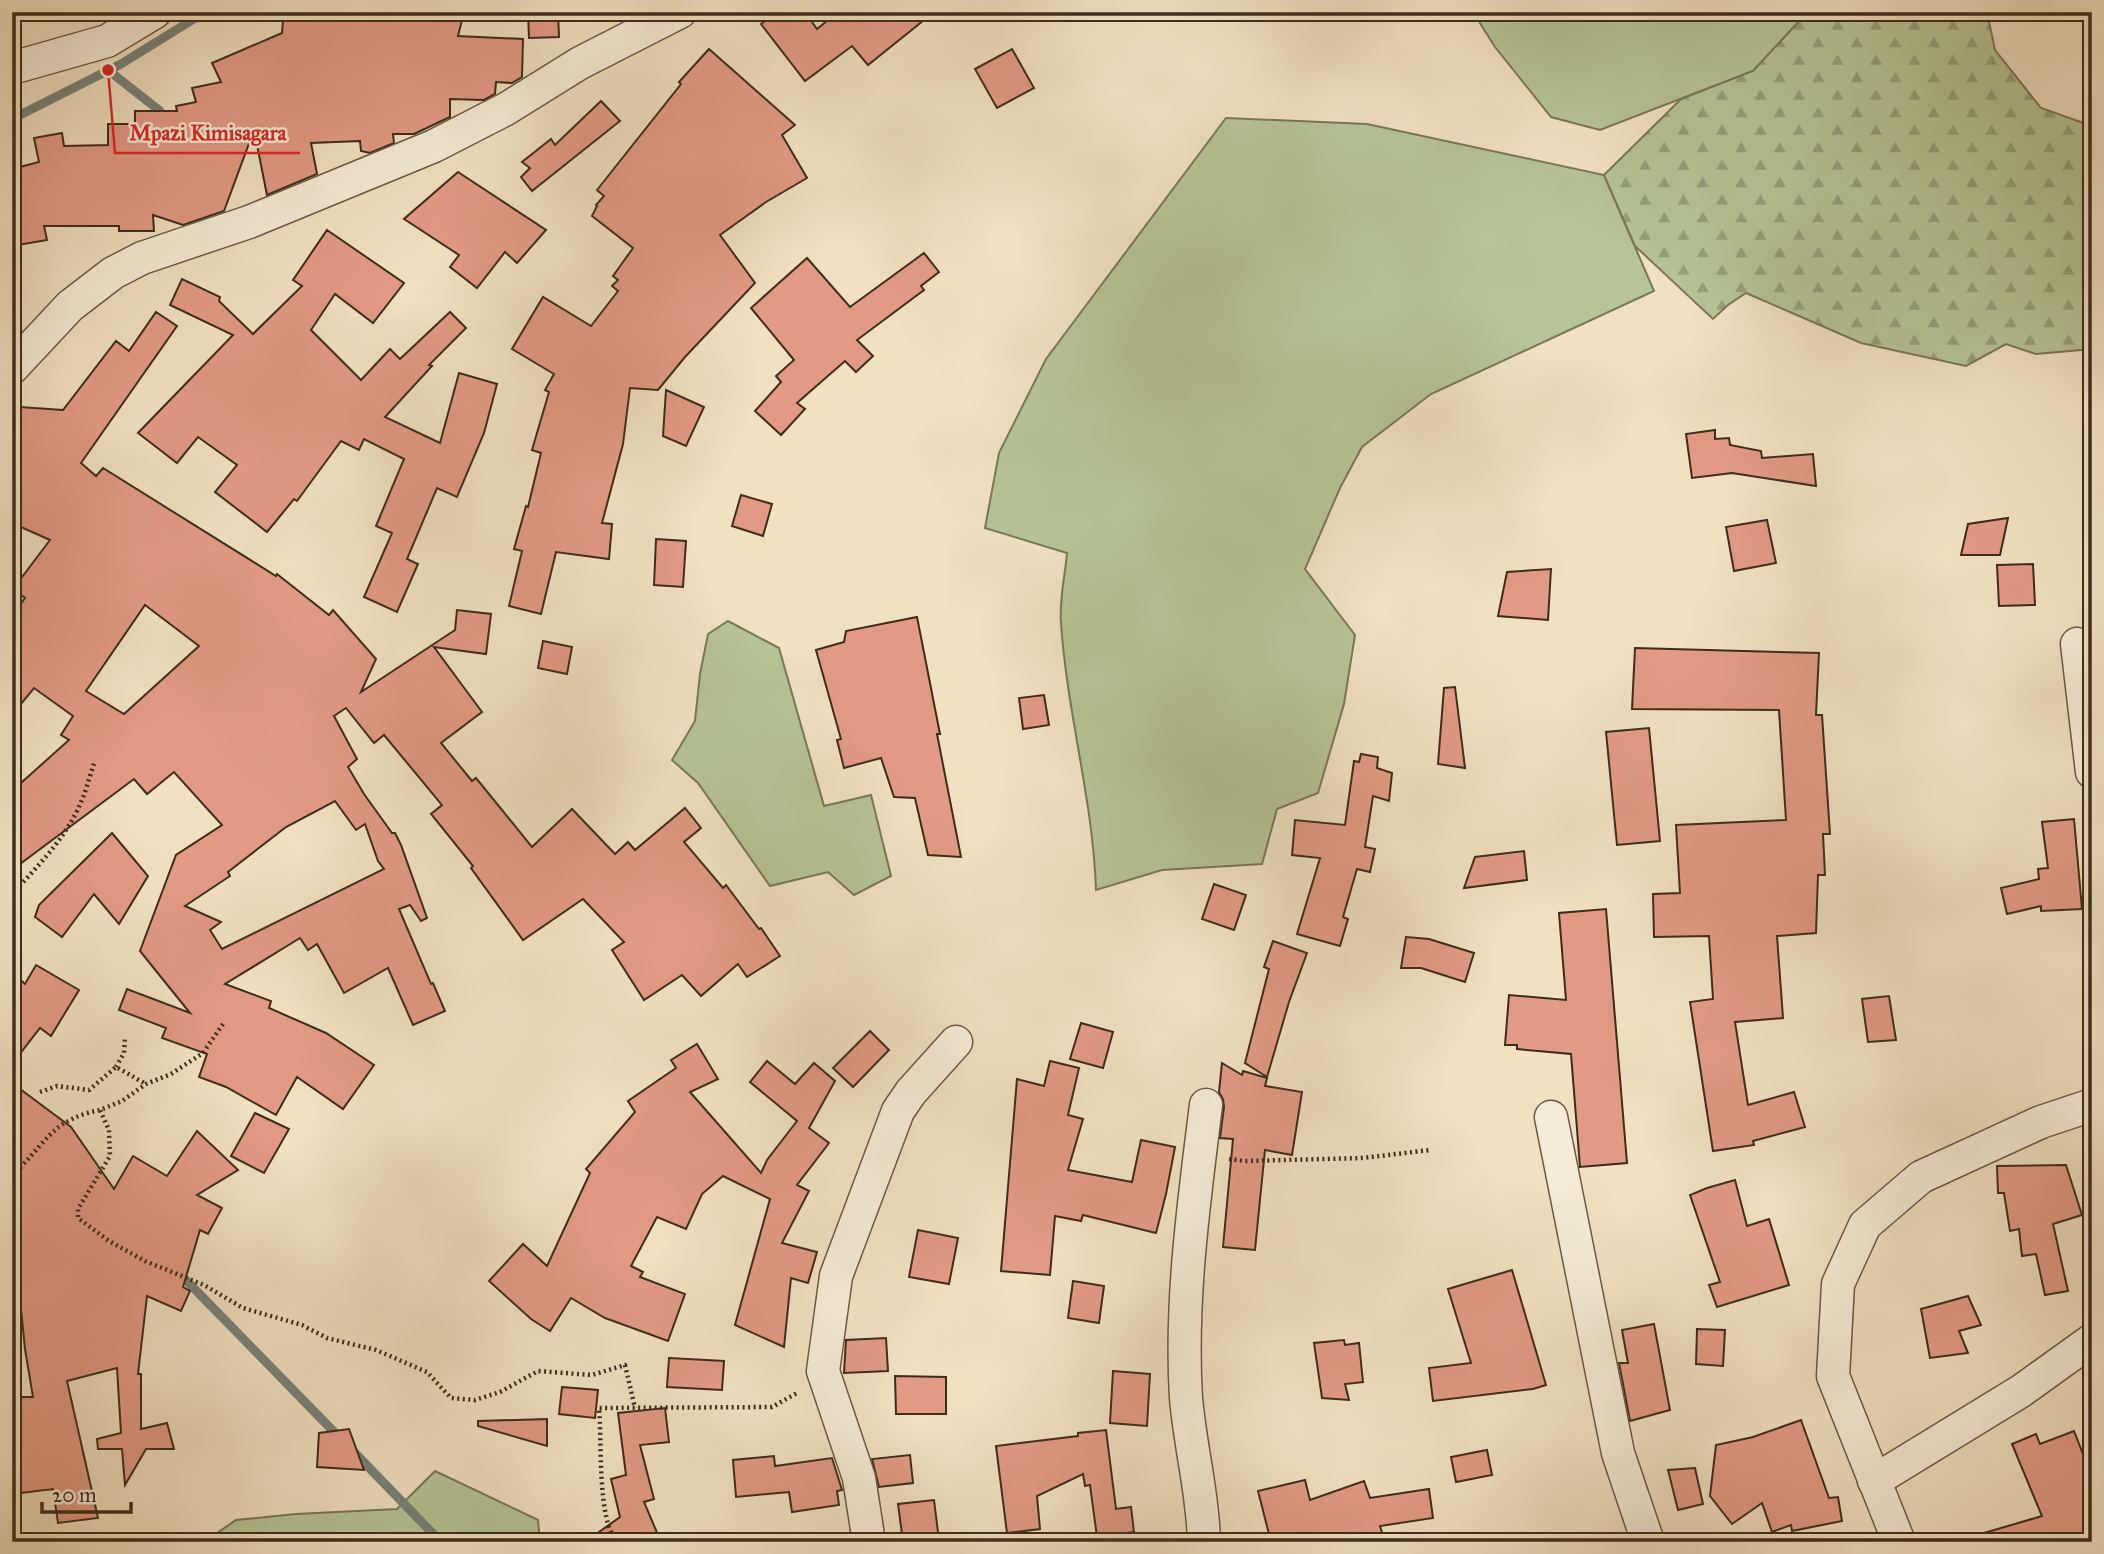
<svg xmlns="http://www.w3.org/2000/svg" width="2104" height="1554" font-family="'IM FELL Great Primer',serif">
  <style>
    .grass { fill: #b6c496; stroke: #7a7858; stroke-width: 2 }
    .forest { fill: url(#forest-firs); stroke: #7a7858; stroke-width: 2 }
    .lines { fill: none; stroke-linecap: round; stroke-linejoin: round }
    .stream { stroke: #78827b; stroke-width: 9 }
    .building { fill: #e39a85; stroke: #3e2d1a; stroke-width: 2; fill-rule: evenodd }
    .street-casing { stroke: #6b5a44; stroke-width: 35 }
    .path { stroke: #3e2d1a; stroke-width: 4.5; stroke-dasharray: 2 3.5; stroke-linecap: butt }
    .street { stroke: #f6ecd7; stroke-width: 32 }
    .leader { fill: none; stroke: #d62828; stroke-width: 2.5 }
    .callout-dot { fill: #d62828; stroke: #f6ecd7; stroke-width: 2.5 }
    .callout-label { font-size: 21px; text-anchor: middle; font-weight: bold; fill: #d62828; stroke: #f6ecd7; stroke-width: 5; stroke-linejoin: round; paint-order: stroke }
  </style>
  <defs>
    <pattern id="forest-firs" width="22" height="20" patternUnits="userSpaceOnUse" patternTransform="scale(1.75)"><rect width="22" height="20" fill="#b6c496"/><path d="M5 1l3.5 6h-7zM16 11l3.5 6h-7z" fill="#95a07a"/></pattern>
  </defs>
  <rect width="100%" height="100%" fill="#f1e1c1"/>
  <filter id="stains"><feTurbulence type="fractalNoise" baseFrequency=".00286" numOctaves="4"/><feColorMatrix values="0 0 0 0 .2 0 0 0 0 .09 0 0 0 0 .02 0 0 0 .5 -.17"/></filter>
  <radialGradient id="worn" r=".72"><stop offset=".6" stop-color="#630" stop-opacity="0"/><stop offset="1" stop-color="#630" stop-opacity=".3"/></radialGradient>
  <g class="grass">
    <polygon points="1473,12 1805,12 1804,16 1753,71 1600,130 1551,117 1495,47"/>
    <path d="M1226,118L1367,124L1604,175L1654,291L1431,394L1362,447L1340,488L1305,569L1355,635L1344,704L1318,793L1277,809L1262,864L1162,870L1096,890C1093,800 1067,713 1061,623C1059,601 1065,576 1067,553L985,528L999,453L1046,359Z"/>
    <polygon points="728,621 779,648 824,806 871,795 891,876 854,895 828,872 770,886 698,783 672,760 695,721 700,674 708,634"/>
    <polygon points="435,1471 538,1520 540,1542 204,1542 236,1520 296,1514 397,1509"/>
  </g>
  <polygon class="forest" points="1805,12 1987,12 1995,50 2041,108 2092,126 2092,349 2036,354 2006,344 1966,366 1861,343 1746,293 1728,305 1713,319 1635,246 1604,175 1681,99 1753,71 1804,16"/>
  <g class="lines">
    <g class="stream">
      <polyline points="12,15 13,14"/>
      <polyline points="108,70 160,111"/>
      <polyline points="12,119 121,64 205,12"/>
      <polyline points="178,1272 340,1438"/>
      <polyline points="352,1450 441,1542"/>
    </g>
  </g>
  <g class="building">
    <polygon points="326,12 464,12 458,36 523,39 522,77 512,83 496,82 495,94 484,100 450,99 450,117 414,134 393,134 394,143 370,153 361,151 360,141 311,143 317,174 267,195 254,130 224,211 183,225 153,215 154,231 119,231 119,226 44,226 47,240 12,246 12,169 39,162 34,138 62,133 64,146 108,145 108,124 135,124 135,111 177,111 176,106 196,102 192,88 221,82 212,63 282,33 283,20"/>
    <polygon points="528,12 558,12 559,37 529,38"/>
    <polygon points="777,12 805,12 817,29 838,12 934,12 868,65 852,46 805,81 761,24"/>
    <polygon points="709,49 795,125 782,135 807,178 766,202 720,235 755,283 685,357 658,390 630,388 623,444 602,523 612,524 609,559 556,552 541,614 509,606 522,551 514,549 526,506 528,507 541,453 532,450 549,392 545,390 554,374 512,349 543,297 591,326 618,291 612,286 618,280 613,276 633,248 592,216 597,206 596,205 604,196 597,190 681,84 679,82"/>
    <polygon points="1012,49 1034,88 997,108 975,69"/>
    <polygon points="601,101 620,121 532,191 521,177 530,168 522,162 551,139 555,145"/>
    <polygon points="458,172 546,230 517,263 505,252 477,288 450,267 459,255 404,219"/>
    <polygon points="327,230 404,283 373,323 335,294 311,330 361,380 390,349 400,359 450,312 466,328 429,365 432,366 385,417 440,443 459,373 497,384 484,433 457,497 437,488 407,559 418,564 397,612 364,597 392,533 376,526 404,459 364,439 359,450 341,441 297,501 294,499 267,532 215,492 237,465 198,437 177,463 138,433 233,335 170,305 182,279 220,297 219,301 253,334 302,286 293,280"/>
    <polygon points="924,253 939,272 921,286 924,290 857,340 873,356 856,372 845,361 797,403 805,409 781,435 755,411 781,382 776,376 794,360 751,308 807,258 850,307"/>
    <path d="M156,312L177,326L81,463L96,476L103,468L276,576L277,574L329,615L333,610L376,659L361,692L455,630L457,610L491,614L486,654L434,647L482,712L441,743L472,781L476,778L532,847L572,809L615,854L628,842L635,850L685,808L701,828L684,842L723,888L726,885L759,929L761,928L780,956L747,977L738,964L701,996L682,975L644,1000L612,950L624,942L583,899L523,940L471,868L473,866L431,814L442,805L384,735L374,743L346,708L334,716L357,759L348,767L364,794L392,833H395L401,845L427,918L421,921L410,905L399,909L431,984L433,983L445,1011L413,1025L388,968L344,993L317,944L308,950L300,938L225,984L271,1001L269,1008L326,1033L374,1065L343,1109L297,1077L276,1115L226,1087L199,1077L207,1054L162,1038L166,1028L119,1010L127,989L190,1013L140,951L176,855L222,825L174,772L147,794L134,779L12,870V791L69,740L61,735L73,716L34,688L12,715V616L25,598L13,589L50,540L12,523V430L20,407L63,410L116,341L129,351ZM145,605L199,646L124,714L86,691ZM335,801L356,830L365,824L378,861L384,869L222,949L210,930L221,922L185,906L230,876L228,872L286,827Z"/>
    <polygon points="666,390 704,407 686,446 663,436"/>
    <polygon points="1715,430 1715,439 1729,438 1730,445 1761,451 1762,458 1813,454 1816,486 1732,473 1692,478 1686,434"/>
    <polygon points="741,495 772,504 763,536 732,526"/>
    <polygon points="2008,518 2000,555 1961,555 1968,524"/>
    <polygon points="1767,520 1776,563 1734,571 1726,527"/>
    <polygon points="656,539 686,541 683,587 654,585"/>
    <polygon points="2033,564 2035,605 1999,606 1997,565"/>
    <polygon points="1551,569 1548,620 1498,616 1507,572"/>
    <polygon points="917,617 940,734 937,734 961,857 928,855 915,798 894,797 881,758 844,768 837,740 841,739 816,650 844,642 846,631"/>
    <polygon points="543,641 572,647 567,674 538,668"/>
    <polygon points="1635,648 1819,653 1816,715 1822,715 1830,834 1823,834 1825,875 1818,875 1816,933 1777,936 1783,1018 1735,1022 1748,1105 1794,1092 1805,1127 1753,1141 1754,1145 1713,1151 1690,1002 1713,999 1709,936 1654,937 1653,894 1680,893 1676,825 1786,820 1779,710 1632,709"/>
    <polygon points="1455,687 1465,768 1438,764 1444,688"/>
    <polygon points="1044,695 1049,725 1023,729 1019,698"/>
    <polygon points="1649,728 1660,841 1617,845 1606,732"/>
    <polygon points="1361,754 1378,757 1377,768 1392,773 1389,801 1373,796 1365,847 1375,849 1370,872 1357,869 1343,917 1348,919 1340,946 1297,934 1320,858 1292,855 1295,820 1345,825 1354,761 1359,762"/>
    <polygon points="2074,819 2082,909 2041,911 2041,906 2007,914 2001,888 2039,879 2038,869 2048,868 2042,822"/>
    <polygon points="112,833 148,876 119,924 94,894 62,937 35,917 39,905"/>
    <polygon points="1524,851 1527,880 1464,888 1475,857"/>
    <polygon points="1214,884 1246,895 1234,930 1202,919"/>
    <polygon points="1606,909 1627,1163 1580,1167 1571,1054 1517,1049 1517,1045 1505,1045 1509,995 1566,1000 1559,913"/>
    <polygon points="1406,937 1429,939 1474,953 1465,982 1421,968 1401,968"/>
    <polygon points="1273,941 1307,953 1289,1002 1267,1077 1245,1063 1269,969 1264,967"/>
    <polygon points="36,965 79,990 51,1036 40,1028 12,1064 12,972 25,984"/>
    <polygon points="1889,996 1896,1040 1868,1042 1862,999"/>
    <polygon points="1081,1023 1113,1032 1103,1068 1070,1059"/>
    <polygon points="870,1031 889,1050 853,1087 833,1068"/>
    <polygon points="697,1044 718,1079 690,1092 761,1173 767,1160 797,1121 750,1082 767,1061 795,1084 814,1063 835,1081 809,1128 829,1143 797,1185 809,1191 782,1243 817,1252 808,1283 791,1278 784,1347 735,1325 770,1199 723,1176 702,1194 686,1229 657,1217 631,1266 643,1272 640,1277 685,1294 668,1341 605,1318 571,1298 550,1331 531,1319 489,1281 523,1244 547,1266 590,1173 586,1169 635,1112 628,1101 676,1068 671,1060"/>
    <polygon points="1050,1061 1079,1068 1068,1115 1083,1119 1068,1170 1132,1182 1141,1140 1175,1147 1166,1194 1156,1233 1083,1215 1081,1221 1055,1216 1050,1275 1001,1271 1017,1079 1044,1086"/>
    <polygon points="1222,1063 1242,1075 1243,1071 1267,1078 1265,1086 1302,1092 1292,1155 1265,1150 1255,1250 1223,1247 1233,1139 1220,1138 1224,1107 1223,1099 1219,1092"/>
    <polygon points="12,1083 71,1127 114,1189 133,1156 167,1176 197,1131 238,1170 197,1195 222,1208 208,1234 200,1230 183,1287 190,1291 181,1311 147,1296 138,1374 141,1374 141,1429 167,1423 174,1449 146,1449 125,1485 122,1449 98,1449 97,1439 121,1433 117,1368 67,1381 98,1518 58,1523 53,1489 12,1494 12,1397 33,1397 25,1349 18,1279 12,1280"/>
    <polygon points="255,1113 289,1129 264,1173 231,1156"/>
    <polygon points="2066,1165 2082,1215 2053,1224 2068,1291 2045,1295 2036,1254 2022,1256 2019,1229 2010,1231 2004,1193 1998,1193 1997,1166"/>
    <polygon points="1735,1180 1747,1226 1769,1219 1789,1285 1717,1307 1709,1285 1720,1282 1690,1195 1707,1188"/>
    <polygon points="918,1230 958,1238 949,1284 909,1277"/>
    <polygon points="1512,1270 1546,1385 1533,1389 1433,1401 1429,1368 1471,1363 1448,1289"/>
    <polygon points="1073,1281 1104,1286 1099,1323 1068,1318"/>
    <polygon points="1968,1296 1981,1325 1959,1331 1968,1353 1930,1358 1921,1309"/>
    <polygon points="1654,1324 1670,1410 1630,1421 1619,1363 1628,1363 1622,1330"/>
    <polygon points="1697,1329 1725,1330 1723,1366 1696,1364"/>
    <polygon points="886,1338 888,1371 844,1373 846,1340"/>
    <polygon points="1344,1340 1345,1345 1359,1343 1363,1382 1345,1384 1349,1400 1322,1398 1314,1343"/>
    <polygon points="669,1358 724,1361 722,1390 667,1387"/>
    <polygon points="1113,1371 1150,1374 1147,1426 1110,1423"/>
    <polygon points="895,1376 946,1377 946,1414 896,1414"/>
    <polygon points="562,1387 598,1390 595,1418 559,1414"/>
    <polygon points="665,1408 669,1442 640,1445 654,1499 644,1502 661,1542 585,1542 620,1517 611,1479 626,1475 618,1413"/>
    <polygon points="547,1419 547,1446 478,1426 478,1421"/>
    <polygon points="1801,1420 1829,1498 1838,1497 1842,1521 1792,1531 1791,1525 1772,1532 1762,1503 1732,1524 1710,1496 1716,1445 1753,1437"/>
    <polygon points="349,1429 364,1470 317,1467 319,1433"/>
    <polygon points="1106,1430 1116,1509 1131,1507 1134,1532 1097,1537 1090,1485 1085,1486 1083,1474 1037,1496 1040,1529 1007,1533 996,1446 1078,1436 1078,1433"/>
    <polygon points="2074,1431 2092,1477 2092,1537 2077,1542 1978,1542 1977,1535 2042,1516 2012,1444 2036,1434 2040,1444"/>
    <polygon points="1487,1450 1492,1475 1456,1482 1451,1457"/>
    <polygon points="910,1455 913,1483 879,1487 872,1459"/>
    <polygon points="774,1456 775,1466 832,1458 842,1490 837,1491 839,1505 792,1512 789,1492 736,1497 733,1460"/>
    <polygon points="1695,1468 1703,1504 1678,1510 1668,1470"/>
    <polygon points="1305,1480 1310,1500 1364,1481 1370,1498 1429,1489 1433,1518 1380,1526 1385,1542 1271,1542 1258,1491"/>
    <polygon points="934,1500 939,1540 903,1542 898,1504"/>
  </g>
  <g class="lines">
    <defs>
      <g id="street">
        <polyline points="12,68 107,41 155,12"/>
        <polyline points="12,368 70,306 113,273 142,258 249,222 434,146 506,109 580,63 680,12"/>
        <polyline points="2077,644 2092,772"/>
        <polyline points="1551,1117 1618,1453 1648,1542"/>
        <polyline points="1874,1481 2021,1391 2092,1340"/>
        <polyline points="869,1542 859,1478 823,1371 836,1276 898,1111 911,1092 956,1042"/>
        <path d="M1204,1542C1203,1493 1190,1446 1186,1398C1180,1301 1194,1201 1206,1105"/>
        <polyline points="1899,1542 1833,1376 1838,1284 1865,1225 1921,1177 2041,1122 2092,1105"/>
      </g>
    </defs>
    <use href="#street" class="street-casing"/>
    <g class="path">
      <path d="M12,894C38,866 66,838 81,802C87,789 90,774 95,761"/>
      <polyline points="223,1024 203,1053 171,1074 146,1084 122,1101 100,1110 109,1130 110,1156 78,1209 78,1218 109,1241 145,1261 204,1285 243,1308 302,1325 327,1338 376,1350 427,1372 451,1398 475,1400 500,1392 538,1371 592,1375 625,1365 635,1408"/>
      <polyline points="116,1067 124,1053 125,1037"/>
      <polyline points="40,1092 57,1086 89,1090 116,1067 146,1084"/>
      <polyline points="1229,1159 1245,1161 1363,1158 1430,1150"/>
      <path d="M20,1168C49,1137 56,1119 100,1110"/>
      <path d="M617,1542C597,1521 602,1439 599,1408L772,1407L797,1393"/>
    </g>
    <use href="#street" class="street"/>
  </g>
  <path class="leader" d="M108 70L115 153H300"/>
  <circle class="callout-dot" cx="108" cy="70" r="7"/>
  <g class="callout-label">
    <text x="208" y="140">Mpazi Kimisagara</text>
  </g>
  <rect width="2104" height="1554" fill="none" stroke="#f1e1c1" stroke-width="42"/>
  <rect x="14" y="14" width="2076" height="1526" fill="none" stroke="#3e2d1a" stroke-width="3.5"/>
  <rect x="21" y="21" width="2062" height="1512" fill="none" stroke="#3e2d1a" stroke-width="2"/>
  <path d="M42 1502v10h89v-10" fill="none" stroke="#3e2d1a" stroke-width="3.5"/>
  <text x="52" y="1502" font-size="21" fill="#3e2d1a" stroke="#f6ecd7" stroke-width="5" paint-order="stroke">20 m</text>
  <rect width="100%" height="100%" filter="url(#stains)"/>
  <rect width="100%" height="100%" fill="url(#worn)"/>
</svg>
